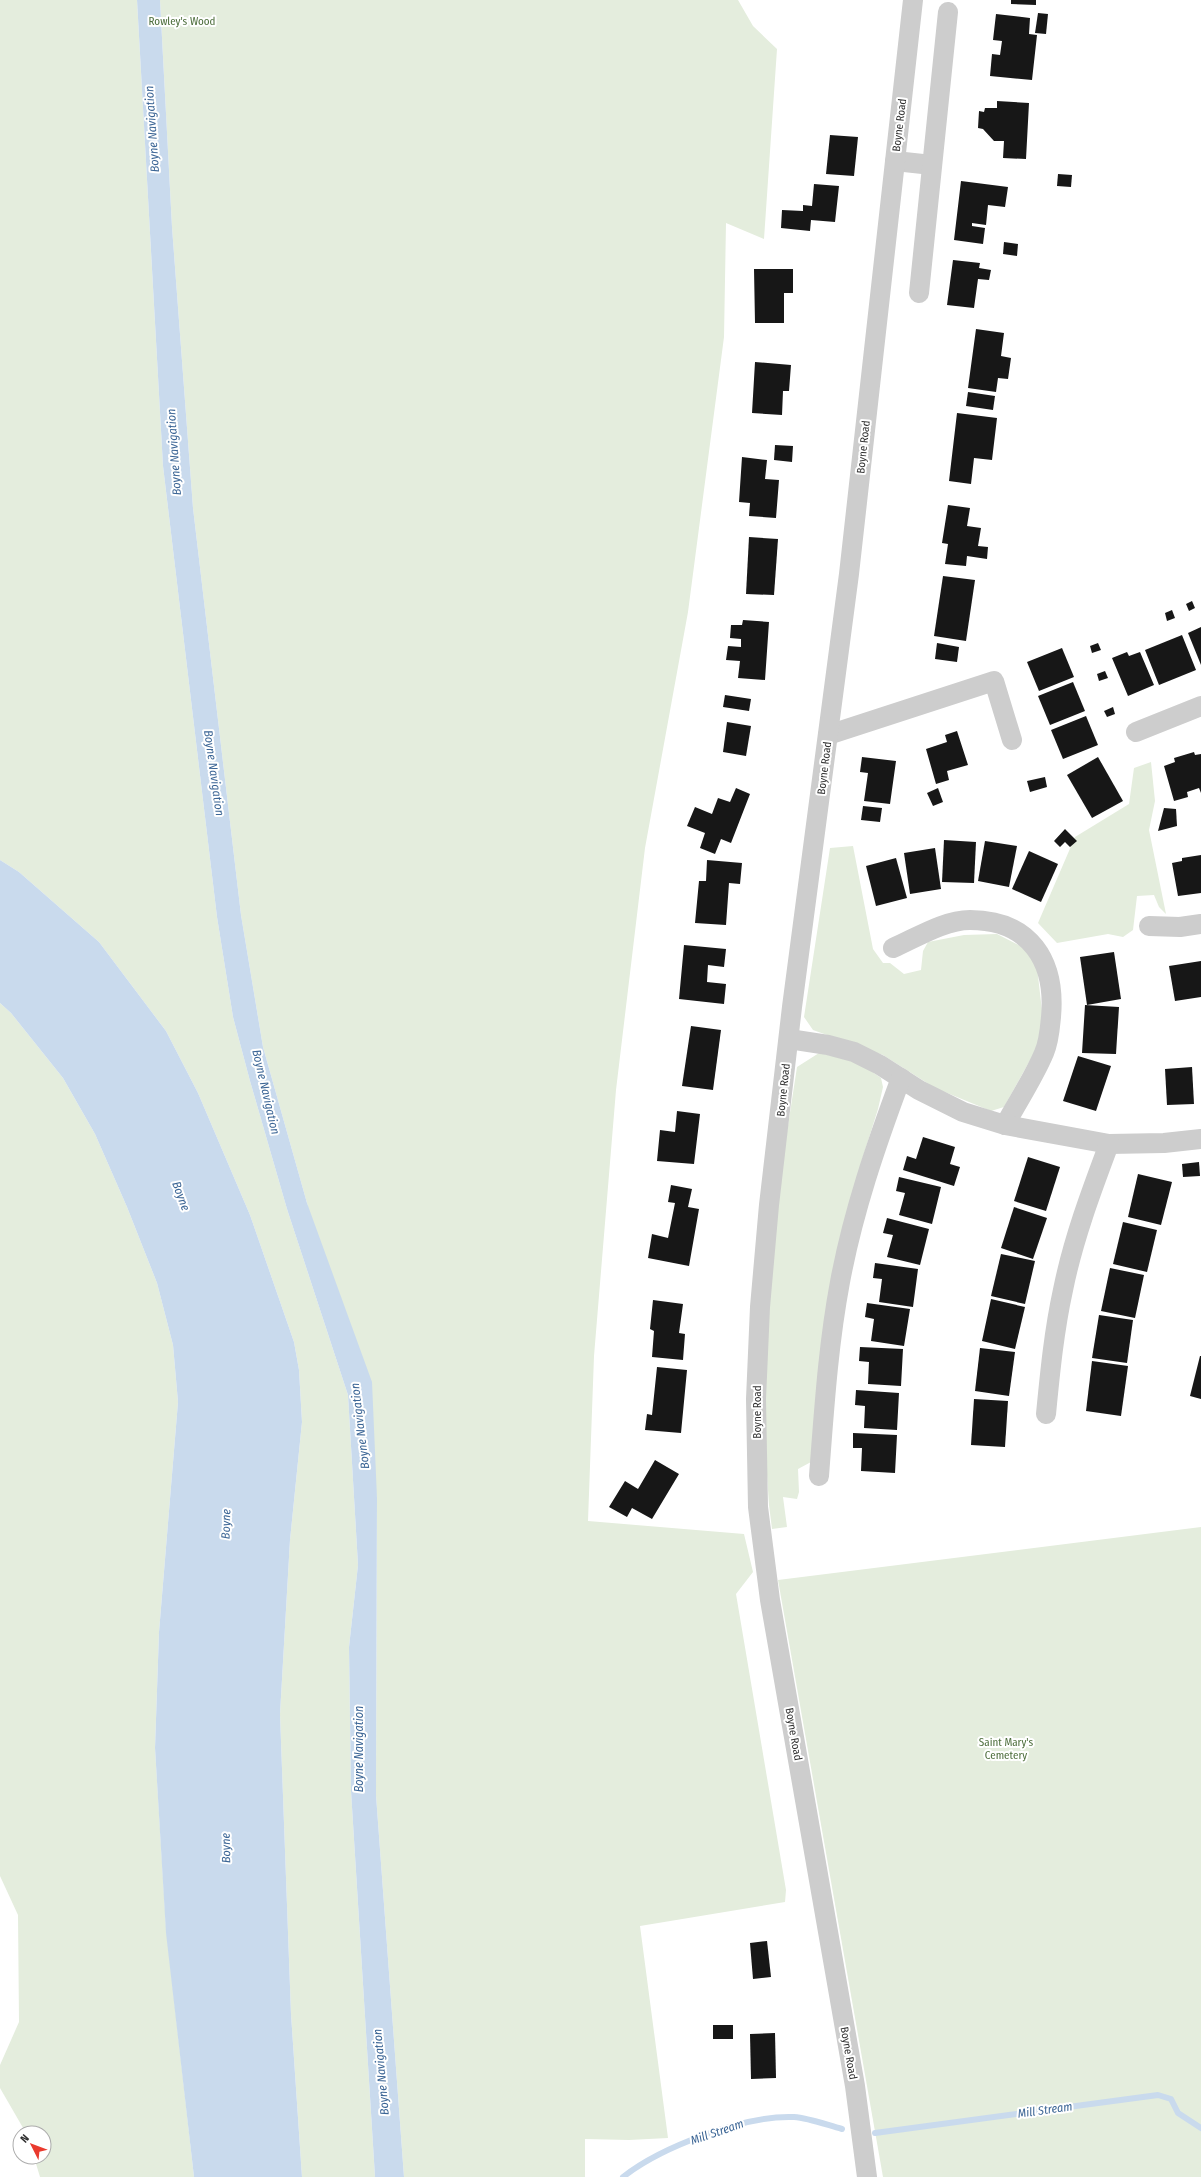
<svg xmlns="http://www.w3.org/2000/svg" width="1201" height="2177" font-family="'Fira Sans Condensed',sans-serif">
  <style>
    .green { fill: #e4eddd }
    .water { fill: #c9daed }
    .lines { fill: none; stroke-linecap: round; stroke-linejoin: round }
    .stream { stroke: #c9daed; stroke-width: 6 }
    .building { fill: #171717 }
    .minor { stroke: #cdcdcd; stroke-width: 20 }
    .labels { text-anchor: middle; stroke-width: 4; stroke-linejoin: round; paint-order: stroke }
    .park-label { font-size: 11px; fill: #4c6d3b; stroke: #fff }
    .street-label { font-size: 11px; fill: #303030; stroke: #fff }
    .water-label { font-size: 12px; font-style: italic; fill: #3b6595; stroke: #fff }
  </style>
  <rect width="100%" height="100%" fill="#fff"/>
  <g class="green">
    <polygon points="0,0 137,0 163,466 217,917 233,1017 250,1081 287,1209 348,1395 358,1565 349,1647 351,1791 375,2177 302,2177 291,2014 280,1714 290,1540 302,1422 299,1370 294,1342 250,1215 198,1093 166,1031 99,942 19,872 0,860"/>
    <polygon points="160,0 738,0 753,26 777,49 764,239 726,223 724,337 688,612 645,848 616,1090 594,1356 588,1521 744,1534 753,1572 736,1594 786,1890 785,1902 640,1926 668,2138 629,2140 585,2139 585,2177 404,2177 376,1795 377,1498 307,1203 263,1047 241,915 193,508 172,227"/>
    <polygon points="1151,762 1155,801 1149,830 1166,914 1159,907 1154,895 1137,896 1133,930 1123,937 1108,934 1057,943 1038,923 1075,837 1129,804 1134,768"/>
    <polygon points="853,846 873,949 883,963 890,963 904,974 921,970 923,951 928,942 964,935 997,934 1028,950 1037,967 1042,1011 1039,1044 1004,1107 991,1111 935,1088 883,1055 813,1030 804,1017 830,848"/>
    <polygon points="0,1003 11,1013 63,1078 95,1134 127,1207 157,1283 173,1345 178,1402 159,1632 155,1748 166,1927 194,2177 40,2177 34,2157 44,2157 44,2133 26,2133 0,2088 0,2065 19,2022 18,1915 0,1876"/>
    <polygon points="819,1053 857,1061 881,1078 883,1087 878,1109 862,1160 811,1462 798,1469 799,1492 797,1499 783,1497 787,1527 772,1529 769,1505 762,1398 777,1197 797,1067"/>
    <polygon points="1201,1527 1201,2177 883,2177 778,1580"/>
  </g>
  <g class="water">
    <polygon points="137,0 160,0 172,227 193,508 241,915 263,1047 307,1203 372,1382 377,1498 376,1795 404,2177 375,2177 351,1791 349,1647 358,1565 348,1395 287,1209 250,1081 233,1017 217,917 163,466"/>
    <polygon points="0,860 19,872 99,942 166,1031 198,1093 250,1215 294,1342 299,1370 302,1422 290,1540 280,1714 291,2014 302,2177 194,2177 166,1933 155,1748 159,1632 178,1402 173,1345 157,1283 127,1207 95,1134 63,1078 11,1013 0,1003"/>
  </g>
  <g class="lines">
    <g class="stream">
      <polyline points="875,2133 1158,2095 1171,2099 1178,2113 1201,2128"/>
      <path d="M623,2177C661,2147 745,2115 794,2117C809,2118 827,2125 842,2129"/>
    </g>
  </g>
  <g class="building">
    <polygon points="1011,0 1036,0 1036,5 1011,4"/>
    <polygon points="1038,13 1048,14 1046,34 1035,33"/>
    <polygon points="996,14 1030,18 1029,34 1037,35 1032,80 990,76 992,54 1000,55 1002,41 993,40"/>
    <polygon points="997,101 1029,103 1026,159 1003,158 1004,141 994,141 983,129 978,128 979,111 984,112 985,108 997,108"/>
    <polygon points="830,135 858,137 854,176 826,174"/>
    <polygon points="1058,174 1072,175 1071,187 1057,186"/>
    <polygon points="961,181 1008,187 1005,207 988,205 986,225 972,223 972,226 985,228 983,244 954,240"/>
    <polygon points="814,184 839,186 835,222 811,220 810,231 781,228 782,210 803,211 803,205 812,206"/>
    <polygon points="1004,242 1018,244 1017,256 1003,254"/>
    <polygon points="953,260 980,263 979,268 991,270 989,280 978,279 974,308 947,305"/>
    <polygon points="754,269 793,269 793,293 784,293 784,323 755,323"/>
    <polygon points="976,329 1004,333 1001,356 1011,358 1008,379 998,378 996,392 968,388"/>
    <polygon points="755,362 791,365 789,391 783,391 782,415 752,413"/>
    <polygon points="968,392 995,396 993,410 966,406"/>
    <polygon points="957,413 997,418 992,460 974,458 971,484 949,481"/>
    <polygon points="775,445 793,446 792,462 774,460"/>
    <polygon points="742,457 767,460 765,479 779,480 776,518 749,516 750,503 739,502"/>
    <polygon points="948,505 970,508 967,526 981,528 978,546 988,547 987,559 967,556 966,566 945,564 948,544 942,543"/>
    <polygon points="749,537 778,539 774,595 746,594"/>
    <polygon points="943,576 975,580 966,641 934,636"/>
    <polygon points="1192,601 1195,608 1189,611 1186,604"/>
    <polygon points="1172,610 1175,618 1167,621 1165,613"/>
    <polygon points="743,620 769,622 765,680 738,678 740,661 726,660 728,646 741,647 741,639 730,638 731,625 742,625"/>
    <polygon points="1201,627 1201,665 1188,633"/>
    <polygon points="1182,635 1196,670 1159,685 1145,650"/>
    <polygon points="937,643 959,647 957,662 935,659"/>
    <polygon points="1098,643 1101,650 1092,653 1090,646"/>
    <polygon points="1062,648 1074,677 1039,691 1027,662"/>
    <polygon points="1127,652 1129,656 1140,652 1154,685 1128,696 1112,658"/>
    <polygon points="1105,671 1108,678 1099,681 1097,674"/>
    <polygon points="1073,682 1085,711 1050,725 1038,696"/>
    <polygon points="725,695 751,699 749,711 723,707"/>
    <polygon points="1113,707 1115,714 1107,717 1104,711"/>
    <polygon points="1086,716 1098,745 1063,759 1051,730"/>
    <polygon points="727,722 751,726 746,756 723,752"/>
    <polygon points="957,731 968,765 947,771 949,780 936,784 926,749 947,742 945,735"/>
    <polygon points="1194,752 1195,755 1201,754 1201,793 1199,788 1187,792 1188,797 1174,801 1164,766 1175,762 1174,758"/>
    <polygon points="862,757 896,761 890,804 864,801 868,773 860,772"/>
    <polygon points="1098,757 1123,801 1092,818 1067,775"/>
    <polygon points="1045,777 1047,787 1030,792 1027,781"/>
    <polygon points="736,788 750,794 731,843 721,839 715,854 700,848 705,833 687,826 695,807 712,814 718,798 730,802"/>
    <polygon points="938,788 943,802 933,806 927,793"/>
    <polygon points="863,806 882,808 880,822 861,820"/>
    <polygon points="1164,808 1176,809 1177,826 1158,831"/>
    <polygon points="1065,829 1077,841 1070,847 1065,842 1060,847 1054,841"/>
    <polygon points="944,840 976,842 974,883 942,882"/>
    <polygon points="985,841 1017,846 1009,887 978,881"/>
    <polygon points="935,848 941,889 910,894 904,853"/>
    <polygon points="1029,851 1058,864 1041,902 1012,889"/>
    <polygon points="1201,855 1201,893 1178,896 1172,863 1182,861 1182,858"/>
    <polygon points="896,858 907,898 876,906 866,866"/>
    <polygon points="707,860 742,863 740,884 729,883 726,925 695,923 699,881 706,881"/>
    <polygon points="684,945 726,949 724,967 708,965 707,982 726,984 724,1004 679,999"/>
    <polygon points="1114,952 1121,999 1087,1005 1080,957"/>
    <polygon points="1201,961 1201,997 1175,1001 1169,966"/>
    <polygon points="1085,1005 1119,1007 1116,1054 1082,1053"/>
    <polygon points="691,1026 721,1030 713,1090 682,1086"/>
    <polygon points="1078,1056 1111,1066 1096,1111 1063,1101"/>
    <polygon points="1192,1067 1194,1104 1167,1105 1165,1069"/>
    <polygon points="677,1111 700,1114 694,1164 657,1161 660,1130 675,1132"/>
    <polygon points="923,1137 955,1147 950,1164 960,1167 954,1186 903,1170 907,1156 916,1159"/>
    <polygon points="1028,1157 1060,1167 1046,1211 1014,1201"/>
    <polygon points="1199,1162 1200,1176 1183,1177 1182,1164"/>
    <polygon points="1138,1174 1172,1182 1161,1225 1128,1217"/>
    <polygon points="899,1177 941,1187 932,1224 899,1215 905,1193 896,1191"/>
    <polygon points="671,1185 692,1189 688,1207 699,1209 689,1266 648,1258 652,1234 668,1238 675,1203 668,1202"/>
    <polygon points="1014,1207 1047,1218 1033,1259 1001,1248"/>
    <polygon points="887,1218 929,1229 920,1265 887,1257 893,1235 883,1233"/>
    <polygon points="1123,1222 1157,1230 1147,1272 1113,1264"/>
    <polygon points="1001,1254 1035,1261 1025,1304 991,1296"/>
    <polygon points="875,1263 918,1269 913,1307 879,1302 882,1279 873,1278"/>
    <polygon points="1110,1268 1144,1275 1135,1318 1101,1311"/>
    <polygon points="991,1299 1025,1307 1015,1349 982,1341"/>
    <polygon points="653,1300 683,1304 679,1333 685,1334 683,1360 652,1357 654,1331 650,1329"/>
    <polygon points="867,1303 910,1309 904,1346 871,1341 874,1319 865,1317"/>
    <polygon points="1099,1315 1133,1320 1127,1363 1092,1358"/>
    <polygon points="860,1347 903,1349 901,1386 868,1384 869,1362 859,1361"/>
    <polygon points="980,1348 1015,1352 1009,1396 975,1391"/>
    <polygon points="1200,1356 1201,1356 1201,1399 1190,1396"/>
    <polygon points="1092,1361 1128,1366 1121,1416 1086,1411"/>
    <polygon points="657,1367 687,1370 681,1433 645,1430 647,1414 652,1415"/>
    <polygon points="856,1390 899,1393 897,1430 864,1428 865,1406 855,1405"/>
    <polygon points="974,1399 1008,1401 1005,1447 971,1445"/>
    <polygon points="853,1433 897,1435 895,1473 861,1471 862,1448 853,1448"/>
    <polygon points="655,1460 679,1474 652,1519 632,1508 627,1517 609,1507 625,1481 638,1489"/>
    <polygon points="767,1941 771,1977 753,1979 750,1943"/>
    <rect x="713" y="2025" width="20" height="14"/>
    <polygon points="775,2033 776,2078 751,2079 750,2034"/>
  </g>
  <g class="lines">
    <g class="minor">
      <polyline points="895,161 932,165"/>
      <polyline points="919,293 948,12"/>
      <polyline points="1136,732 1201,706"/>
      <polyline points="828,735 994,681 1012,740"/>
      <polyline points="1149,926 1180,927 1201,924"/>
      <path d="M893,948C916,938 944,920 970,920C1030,920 1056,961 1051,1017C1050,1028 1049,1042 1044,1053C1034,1077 1018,1101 1005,1125"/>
      <polyline points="789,1039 828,1045 854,1052 880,1065 919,1090 963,1112 1005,1125 1109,1144 1164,1143 1201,1139"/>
      <path d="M1046,1414C1050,1373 1054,1331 1063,1290C1073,1240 1091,1192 1109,1144"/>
      <path d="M819,1476C824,1411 828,1346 840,1282C853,1212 876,1145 901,1078"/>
      <polyline points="867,2177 855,2086 770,1600 758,1507 756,1399 760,1307 769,1205 792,1007 849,574 913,0"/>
    </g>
  </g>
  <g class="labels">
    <g class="park-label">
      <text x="182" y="25">Rowley's Wood</text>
      <text x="1006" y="1746">Saint Mary's<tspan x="1006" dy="13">Cemetery</tspan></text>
    </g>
    <g class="street-label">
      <text transform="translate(899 125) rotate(-83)" y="4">Boyne Road</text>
      <text transform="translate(863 447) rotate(-84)" y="4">Boyne Road</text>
      <text transform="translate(824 768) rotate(-83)" y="4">Boyne Road</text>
      <text transform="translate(783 1090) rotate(-84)" y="4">Boyne Road</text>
      <text transform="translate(757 1412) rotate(-90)" y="4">Boyne Road</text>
      <text transform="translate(794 1734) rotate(80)" y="4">Boyne Road</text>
      <text transform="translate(849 2053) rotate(80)" y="4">Boyne Road</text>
    </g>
    <g class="water-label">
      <text transform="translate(152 129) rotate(-94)" y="4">Boyne Navigation</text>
      <text transform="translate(174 452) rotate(-94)" y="4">Boyne Navigation</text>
      <text transform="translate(214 773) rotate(82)" y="4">Boyne Navigation</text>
      <text transform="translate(266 1092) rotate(77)" y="4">Boyne Navigation</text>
      <text transform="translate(181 1196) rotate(70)" y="4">Boyne</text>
      <text transform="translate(360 1426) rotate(-97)" y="4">Boyne Navigation</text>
      <text transform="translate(226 1524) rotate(-88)" y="4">Boyne</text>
      <text transform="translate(359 1749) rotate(-90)" y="4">Boyne Navigation</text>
      <text transform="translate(226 1848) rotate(-91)" y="4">Boyne</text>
      <text transform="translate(381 2072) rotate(-95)" y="4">Boyne Navigation</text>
      <text transform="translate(1045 2110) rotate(-8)" y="4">Mill Stream</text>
      <text transform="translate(717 2132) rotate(-19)" y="4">Mill Stream</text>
    </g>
  </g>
  <g transform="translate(32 2145) rotate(312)"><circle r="19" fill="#ffffff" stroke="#acacac"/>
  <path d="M0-3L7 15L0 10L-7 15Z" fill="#ea3a2e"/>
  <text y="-6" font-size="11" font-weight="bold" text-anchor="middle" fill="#303030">N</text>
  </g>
</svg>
